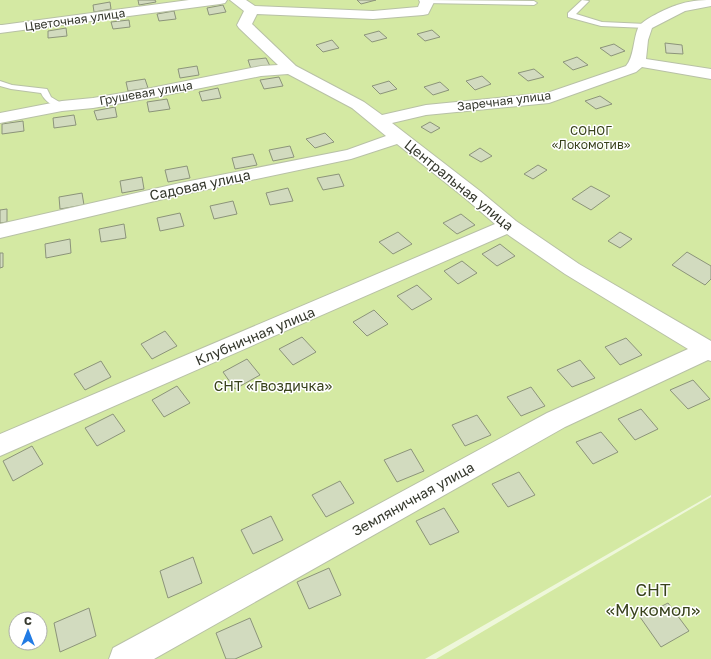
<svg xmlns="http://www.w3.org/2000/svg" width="711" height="659" font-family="'Golos Text',sans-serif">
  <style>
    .green { fill: #d4e9a3; fill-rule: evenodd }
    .building { fill: #d2dbbf; stroke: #8c947a }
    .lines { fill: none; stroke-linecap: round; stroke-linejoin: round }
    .service-casing { stroke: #b8c1a6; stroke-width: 2 }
    .minor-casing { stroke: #b8c1a6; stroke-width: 2 }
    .service { fill: #fff; fill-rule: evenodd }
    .minor { fill: #fff; fill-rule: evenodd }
    .labels { text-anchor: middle; stroke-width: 3; stroke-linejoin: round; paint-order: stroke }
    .far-street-label { font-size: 12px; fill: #35382d; stroke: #fff }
    .far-park-label { font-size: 12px; fill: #38421c; stroke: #fff }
    .street-label { font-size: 14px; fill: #35382d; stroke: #fff }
    .park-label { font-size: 14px; fill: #38421c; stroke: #fff }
    .near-park-label { font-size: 17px; fill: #38421c; stroke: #fff }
  </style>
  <rect width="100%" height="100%" fill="#eef7da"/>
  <g class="green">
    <path d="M0,0H711V495L425,659H0ZM16,619H40V643H16Z"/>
    <polygon points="711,497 711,659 436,659"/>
  </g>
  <g class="building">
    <polygon points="138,0 155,0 156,2 139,5"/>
    <polygon points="357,0 376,0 361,4"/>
    <polygon points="110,2 111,9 94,12 93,5"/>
    <polygon points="223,5 226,12 209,15 207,8"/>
    <polygon points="174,11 176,19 159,21 157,14"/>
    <polygon points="129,20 130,27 113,29 111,22"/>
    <polygon points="66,28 67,36 48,38 48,31"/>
    <polygon points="432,30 440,37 425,41 417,34"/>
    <polygon points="379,31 387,38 372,42 364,35"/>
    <polygon points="332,40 339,48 323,52 316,45"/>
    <polygon points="665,43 682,45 683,54 666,53"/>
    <polygon points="614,44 625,51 611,56 600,48"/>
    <polygon points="577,57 588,65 573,70 563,62"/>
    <polygon points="266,58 270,66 251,69 248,60"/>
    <polygon points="197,66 199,75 180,78 178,69"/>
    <polygon points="534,69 544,77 528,81 518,73"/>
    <polygon points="482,76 491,84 475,90 466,81"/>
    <polygon points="279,77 283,86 264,89 260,80"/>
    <polygon points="145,79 148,88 128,91 126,82"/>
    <polygon points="389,81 397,89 380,94 372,86"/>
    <polygon points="440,82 449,90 433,95 424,87"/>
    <polygon points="218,88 221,98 202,101 199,92"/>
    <polygon points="600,96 612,104 596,109 585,101"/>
    <polygon points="167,99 170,109 149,112 147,102"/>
    <polygon points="115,107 117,117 97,120 94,111"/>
    <polygon points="74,115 76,125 54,128 53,118"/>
    <polygon points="23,121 24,131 2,134 2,124"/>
    <polygon points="430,122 440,128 431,133 421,127"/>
    <polygon points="325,133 334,142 315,148 306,139"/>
    <polygon points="290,146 294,157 273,161 269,150"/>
    <polygon points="480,148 492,156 481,162 469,155"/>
    <polygon points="253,154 257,165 235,169 232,158"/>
    <polygon points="538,165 547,170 533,179 524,174"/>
    <polygon points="187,166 190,178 168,182 165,170"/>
    <polygon points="339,174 344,186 323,190 317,178"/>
    <polygon points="142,177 144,189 122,193 120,181"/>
    <polygon points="591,186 610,196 591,210 572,199"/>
    <polygon points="288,188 293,201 270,205 266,193"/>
    <polygon points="82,193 84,205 60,209 59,197"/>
    <polygon points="233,201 237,214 214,219 210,206"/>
    <polygon points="7,209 7,222 0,223 0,210"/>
    <polygon points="180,213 184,226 160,231 157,218"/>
    <polygon points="461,214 475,225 457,234 443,223"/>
    <polygon points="124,224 126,238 101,242 99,229"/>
    <polygon points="398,232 412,244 393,254 379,242"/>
    <polygon points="620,232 632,239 620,248 608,241"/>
    <polygon points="70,239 71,253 46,258 45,244"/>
    <polygon points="500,244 515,256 497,266 482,254"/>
    <polygon points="687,252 711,266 711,279 705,285 672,265"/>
    <polygon points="0,253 3,253 3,267 0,268"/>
    <polygon points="462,261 477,273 458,284 444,271"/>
    <polygon points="417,285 432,299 412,310 397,296"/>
    <polygon points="374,310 388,324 367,336 353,322"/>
    <polygon points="165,331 177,346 152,359 141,344"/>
    <polygon points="302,337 316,352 293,365 279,349"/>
    <polygon points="626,338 642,355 620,365 605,347"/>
    <polygon points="247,359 260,375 235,389 223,372"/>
    <polygon points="580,360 595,378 572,387 557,370"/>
    <polygon points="101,361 111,377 85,390 74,374"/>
    <polygon points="693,380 710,399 688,409 670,390"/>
    <polygon points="177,386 190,403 164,417 152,400"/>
    <polygon points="531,387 545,406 521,416 507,397"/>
    <polygon points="641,409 658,429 635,440 618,419"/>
    <polygon points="113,414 125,431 97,446 85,428"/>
    <polygon points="477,415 491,435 465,446 452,425"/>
    <polygon points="601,432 618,452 593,464 576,442"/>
    <polygon points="32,446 43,464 13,481 3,461"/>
    <polygon points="411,449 424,471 397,482 384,460"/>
    <polygon points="519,472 535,495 508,507 492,484"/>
    <polygon points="340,481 354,503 326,517 312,495"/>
    <polygon points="444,508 459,532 430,545 416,521"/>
    <polygon points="271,516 283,540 253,554 241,530"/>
    <polygon points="193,557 202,583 168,598 160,571"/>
    <polygon points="329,568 341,595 309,609 297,582"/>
    <polygon points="668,603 689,631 661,647 640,617"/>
    <polygon points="89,608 96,636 60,652 54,623"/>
    <polygon points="250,618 262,647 235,659 226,659 216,633"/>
  </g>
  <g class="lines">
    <defs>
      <g id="service">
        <polygon points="427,0 534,1 537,3 534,5 425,3 424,2"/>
        <polygon points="582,0 589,1 576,14 602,22 646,24 650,26 646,28 601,26 568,17 568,13"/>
        <path d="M0,81L12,85L47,89L51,97L66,106L62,108C53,106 45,102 41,93L11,89L0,86Z"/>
      </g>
      <g id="minor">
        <polygon points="189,0 227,0 225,3 220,4 0,33 0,25 2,25"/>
        <path d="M230,0H246L255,6L373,11L418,7L420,2L419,0H433L434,2L428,14L423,15L373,19L257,14L252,24L296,66L364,102L382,115L426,105L547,93L626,66C634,57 633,40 638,28C641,20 668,8 677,5C688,1 700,0 711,0V6L685,11L652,28L648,40L646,59L711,69V79L642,67L636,72L549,103L426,115L392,123L480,191L516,221L579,264L711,341V361L708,360L565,427L154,659H109L113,648L547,413L688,349L565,274L507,234L0,456V434L495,224L466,199L397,144L351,159L180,195L0,238V224L180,183L347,150L386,136L352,108L288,74L261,76L151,98L93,108L62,111L0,123V113L62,101L93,98L151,88L261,66L278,65L239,28L237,25L244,11Z"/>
      </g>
    </defs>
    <use href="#service" class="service-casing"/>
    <use href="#minor" class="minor-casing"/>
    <use href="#service" class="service"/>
    <use href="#minor" class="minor"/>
  </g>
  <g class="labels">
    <g class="far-street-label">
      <text transform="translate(75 20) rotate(-8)" y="4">Цветочная улица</text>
      <text transform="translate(146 93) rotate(-10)" y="4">Грушевая улица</text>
      <text transform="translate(504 101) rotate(-7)" y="4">Заречная улица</text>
    </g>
    <g class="far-park-label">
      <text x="591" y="135">СОНОГ<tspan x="591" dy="14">«Локомотив»</tspan></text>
    </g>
    <g class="street-label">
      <text transform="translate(200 185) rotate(-12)" y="5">Садовая улица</text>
      <text transform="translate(459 185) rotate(39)" y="5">Центральная улица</text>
      <text transform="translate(255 336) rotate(-23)" y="5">Клубничная улица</text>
      <text transform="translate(413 499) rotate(-29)" y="5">Земляничная улица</text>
    </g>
    <g class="park-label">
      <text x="273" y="391">СНТ «Гвоздичка»</text>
    </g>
    <g class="near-park-label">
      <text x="653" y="596">СНТ<tspan x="653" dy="20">«Мукомол»</tspan></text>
    </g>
  </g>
  <g transform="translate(28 631)"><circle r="19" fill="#ffffff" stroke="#aeafab"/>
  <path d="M0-3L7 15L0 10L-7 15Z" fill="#217be4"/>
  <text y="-6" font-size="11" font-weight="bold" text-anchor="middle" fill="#35382d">С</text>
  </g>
</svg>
